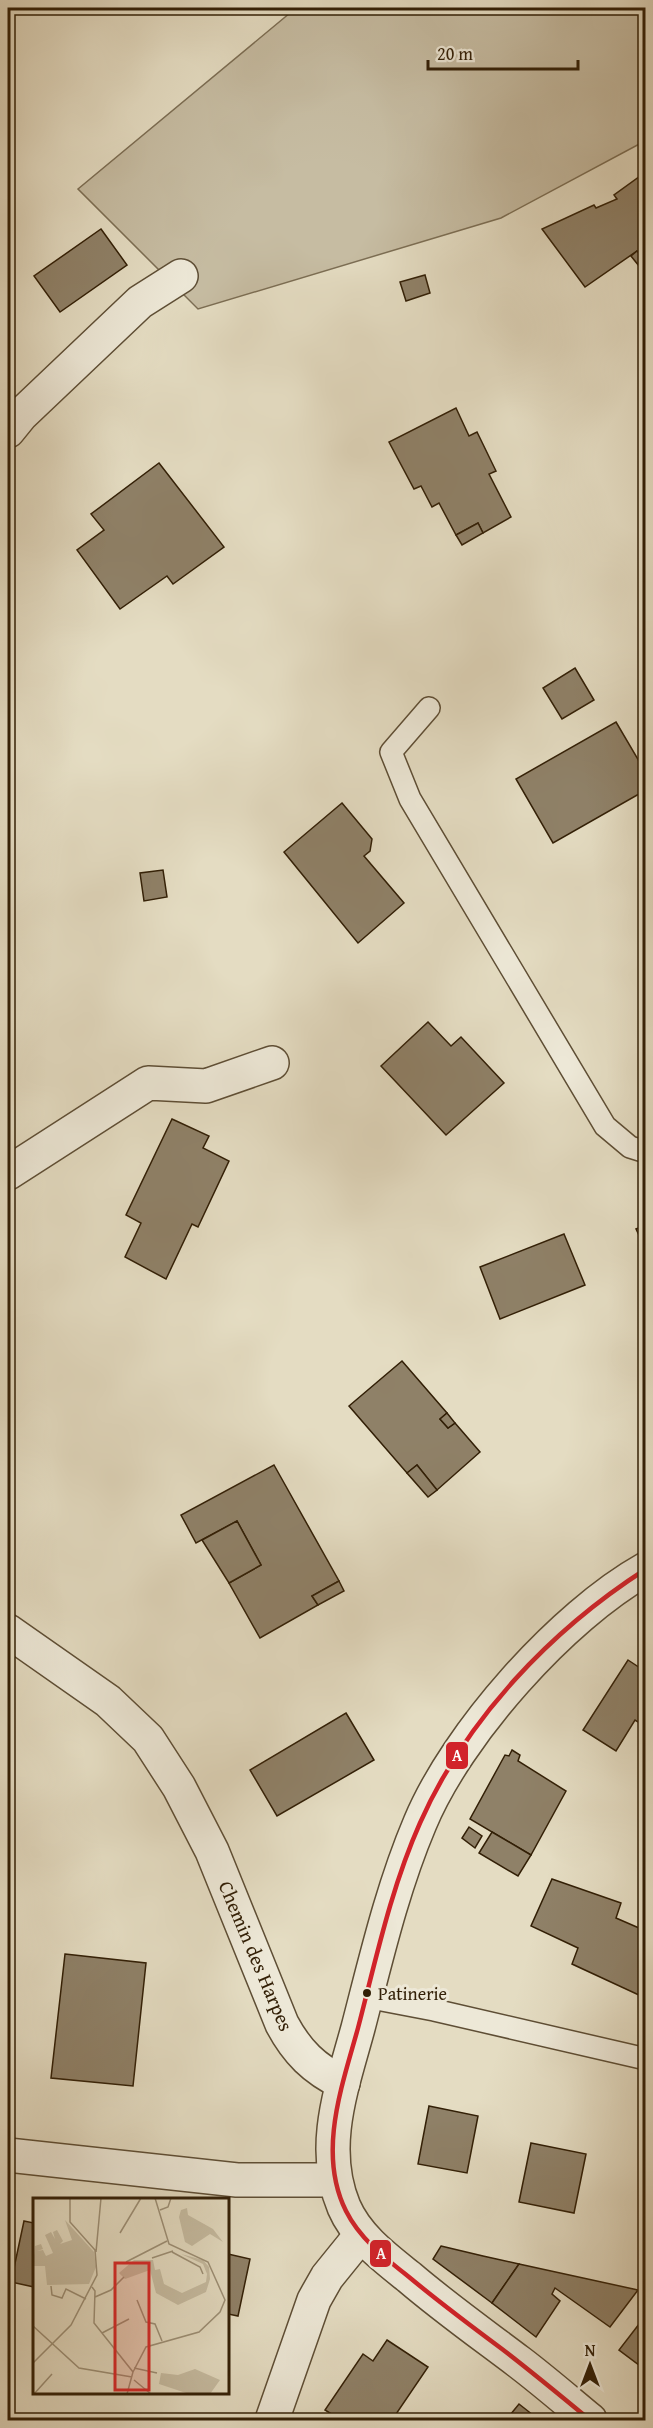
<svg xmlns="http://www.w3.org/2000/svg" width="653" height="2428" font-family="'Gentium Book Plus',serif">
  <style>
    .green { fill: #c6bca2; stroke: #7c6e54; stroke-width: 1.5 }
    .building { fill: #8f8168; stroke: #321f06; stroke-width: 1.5 }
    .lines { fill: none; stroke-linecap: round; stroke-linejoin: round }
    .lane-casing { stroke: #5e4e35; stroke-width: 24 }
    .street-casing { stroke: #5e4e35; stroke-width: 36 }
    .lane { stroke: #ede8d7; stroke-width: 21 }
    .street { stroke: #ede8d7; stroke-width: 33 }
    .bus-1-casing { stroke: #ede8d7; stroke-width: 9 }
    .bus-1 { stroke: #d1232a; stroke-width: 4.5 }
    .bus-dot { fill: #321f06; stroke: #ede8d7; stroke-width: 2 }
    .labels { text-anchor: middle; stroke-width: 6; stroke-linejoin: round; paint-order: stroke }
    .bus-label { font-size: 18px; fill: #321f06; stroke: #ede8d7; text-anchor: start }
    .street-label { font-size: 20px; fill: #321f06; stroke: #ede8d7 }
    .inset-road { fill: none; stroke: #9d9077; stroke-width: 1.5 }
    .view { fill: #d62828; fill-opacity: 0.15; stroke: #d62828; stroke-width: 3 }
    .inset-edge { fill: none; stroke: #321f06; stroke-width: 3 }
    .line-badge { stroke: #ede8d7; stroke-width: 2 }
    .badge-label { font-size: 16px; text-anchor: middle; font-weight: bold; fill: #fff }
  </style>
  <rect width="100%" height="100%" fill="#e4dcc2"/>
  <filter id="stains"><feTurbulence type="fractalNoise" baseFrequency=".00333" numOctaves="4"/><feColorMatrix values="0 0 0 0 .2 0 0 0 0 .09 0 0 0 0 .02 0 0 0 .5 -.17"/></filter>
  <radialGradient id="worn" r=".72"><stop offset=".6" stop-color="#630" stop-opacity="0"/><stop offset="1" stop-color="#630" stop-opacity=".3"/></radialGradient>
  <polygon class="green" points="296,8 645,8 645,141 501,218 198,309 78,189"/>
  <g class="building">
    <polygon points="643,174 646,177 646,261 637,251 585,287 542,229 594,205 596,208 617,199 614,195"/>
    <polygon points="101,229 127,265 60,312 34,276"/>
    <polygon points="637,251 646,261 639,266 631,256"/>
    <polygon points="425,275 430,293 406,301 400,282"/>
    <polygon points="456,408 469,436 477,432 496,471 489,474 511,517 483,533 478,523 456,535 439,503 432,507 421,486 414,489 389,442"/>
    <polygon points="159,463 224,547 173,584 167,576 120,609 77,550 104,530 91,514"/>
    <polygon points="478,523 483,533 462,545 456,535"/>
    <polygon points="575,668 594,700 562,719 543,688"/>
    <polygon points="616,722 646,773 646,790 553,843 516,779"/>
    <polygon points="342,803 372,839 370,851 364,856 404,903 358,943 284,852"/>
    <polygon points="163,870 167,897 144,901 140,873"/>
    <polygon points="428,1022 451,1046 461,1037 504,1083 446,1135 381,1066"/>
    <polygon points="172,1119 209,1136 203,1148 229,1161 198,1227 192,1224 166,1279 125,1257 141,1223 126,1215"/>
    <polygon points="646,1225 646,1250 636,1229"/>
    <polygon points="564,1234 585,1285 500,1319 480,1267"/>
    <polygon points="402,1361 447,1413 440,1419 448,1428 455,1423 480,1452 437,1490 417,1465 407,1473 349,1406"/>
    <polygon points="447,1413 455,1423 448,1428 440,1419"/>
    <polygon points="274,1465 339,1581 312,1596 318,1605 260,1638 229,1583 261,1565 237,1521 196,1543 181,1515"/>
    <polygon points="417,1465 437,1490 428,1497 407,1473"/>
    <polygon points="237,1521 261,1565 229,1583 202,1540"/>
    <polygon points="339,1581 344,1591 318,1605 312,1596"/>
    <polygon points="628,1660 646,1672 646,1727 635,1720 616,1751 583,1730"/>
    <polygon points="346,1713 374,1760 277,1816 250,1770"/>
    <polygon points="512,1750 520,1755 518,1761 566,1791 531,1855 470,1819 505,1755 509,1756"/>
    <polygon points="469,1827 482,1836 475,1848 462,1838"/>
    <polygon points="492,1832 531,1855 518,1876 479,1853"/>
    <polygon points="552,1879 621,1903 616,1918 646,1931 646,1987 641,1996 572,1964 578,1948 531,1926"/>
    <polygon points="65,1954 146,1963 133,2086 51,2078"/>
    <polygon points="429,2106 478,2116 467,2173 418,2164"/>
    <polygon points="531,2143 586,2154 574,2213 519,2202"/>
    <polygon points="24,2221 34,2223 34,2287 11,2282"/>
    <polygon points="441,2246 483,2256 519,2264 492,2303 433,2259"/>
    <polygon points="228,2254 250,2259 238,2316 228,2314"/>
    <polygon points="519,2264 638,2290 610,2327 555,2288 552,2294 560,2301 536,2337 492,2303"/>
    <polygon points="643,2319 646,2320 646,2366 643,2368 619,2350"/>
    <polygon points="387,2340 428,2367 392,2420 341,2420 325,2410 363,2354 373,2361"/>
    <polygon points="519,2404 533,2415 529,2420 506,2420"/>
  </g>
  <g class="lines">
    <defs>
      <g id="lane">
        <polyline points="429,708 391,752 410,799 605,1126 630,1147 646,1152"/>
        <polyline points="366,1997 434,2010 646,2059"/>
      </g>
      <g id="street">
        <polyline points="8,431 21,415 140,302 181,276"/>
        <polyline points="8,1173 148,1083 206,1086 272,1063"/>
        <path d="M8,1631L108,1701L148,1739L179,1787L212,1851L282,2024C297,2052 314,2069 343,2083"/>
        <polyline points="8,2155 237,2180 335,2180"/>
        <polyline points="272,2420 314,2300 327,2277 361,2235"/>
        <path d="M590,2420C567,2401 544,2381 519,2362C482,2334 444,2307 409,2277C384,2257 357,2237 344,2207C319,2147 342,2087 358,2028C376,1959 392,1889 420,1823C457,1734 562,1616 646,1569"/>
      </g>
    </defs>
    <use href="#lane" class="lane-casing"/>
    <use href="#street" class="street-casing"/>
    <use href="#lane" class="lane"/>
    <use href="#street" class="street"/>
    <defs>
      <path id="bus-1" d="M590,2420C561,2396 532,2372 502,2349C471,2326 439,2302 409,2277C385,2258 360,2239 346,2211C317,2153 342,2086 358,2028C376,1959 391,1888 420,1823C466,1719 551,1630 646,1569"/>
    </defs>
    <use href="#bus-1" class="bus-1-casing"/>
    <use href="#bus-1" class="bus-1"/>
  </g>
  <circle class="bus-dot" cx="367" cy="1993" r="5"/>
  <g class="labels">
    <g class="bus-label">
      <text x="378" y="2000">Patinerie</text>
    </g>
    <g class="street-label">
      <text transform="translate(256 1956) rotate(67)" y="7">Chemin des Harpes</text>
    </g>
  </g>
  <g transform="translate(33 2198)">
    <rect width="196" height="196" fill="#e4dcc2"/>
    <path d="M154,10L155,17L180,31L190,44L177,36L159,48L152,44L146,19L148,12ZM32,22L61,54L63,69L56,86L14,87L12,68H0L2,48L8,46L10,51L4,53L10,52L13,58L20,55L12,37L18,34L22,41L20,34L24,32L30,43L27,46L39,42ZM148,56L170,62L176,69L177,81L173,94L145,107L123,95L117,72L92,81L86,75L101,62H120L122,72L127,71L131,86L149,95L173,84L174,76L170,66ZM162,171L187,182L177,196H156L126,186L128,175L145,177Z" fill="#c6bca2"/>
    <path class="inset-road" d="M127,12L135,9L138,0M87,35L108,0M63,54L68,0M139,54L167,69L170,76M119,60L140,53M93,64L134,43M18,88L19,97L29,100L33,91L53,101M59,89L62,93L61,125L100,174L94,196M62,99L78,92L91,79M104,102L113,124L122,126L129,143M0,128L46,170L99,179M69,135L96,121M0,165L38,127L64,77L62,52L37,24V0M101,170L124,175M100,174L113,149L166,134L187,114L192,102L175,64L136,46L122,0M101,182L118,196M1,196L19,176M30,196H56"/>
    <path class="view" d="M82,65H116V192H82Z"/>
    <rect width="196" height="196" class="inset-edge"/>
  </g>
  <g class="line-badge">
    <rect x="445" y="1741" width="24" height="29" rx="6" fill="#d1232a"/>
    <rect x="369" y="2239" width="23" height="29" rx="6" fill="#d1232a"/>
  </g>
  <g class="badge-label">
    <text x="457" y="1761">A</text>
    <text x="381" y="2259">A</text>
  </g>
  <rect width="653" height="2428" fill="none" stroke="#e4dcc2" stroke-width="30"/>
  <rect x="9" y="9" width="635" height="2410" fill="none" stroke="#321f06" stroke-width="3"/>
  <rect x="15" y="15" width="623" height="2398" fill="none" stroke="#321f06" stroke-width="1.5"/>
  <g transform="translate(590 2365)" stroke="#ede8d7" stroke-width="4.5" paint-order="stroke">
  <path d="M0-4.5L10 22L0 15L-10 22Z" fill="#321f06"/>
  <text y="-9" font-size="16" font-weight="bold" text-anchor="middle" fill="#321f06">N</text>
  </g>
  <path d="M428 60v9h150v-9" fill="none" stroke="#321f06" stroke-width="3"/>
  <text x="437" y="60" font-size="18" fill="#321f06" stroke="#ede8d7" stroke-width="4.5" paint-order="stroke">20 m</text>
  <rect width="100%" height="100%" filter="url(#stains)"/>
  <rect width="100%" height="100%" fill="url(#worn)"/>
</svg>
